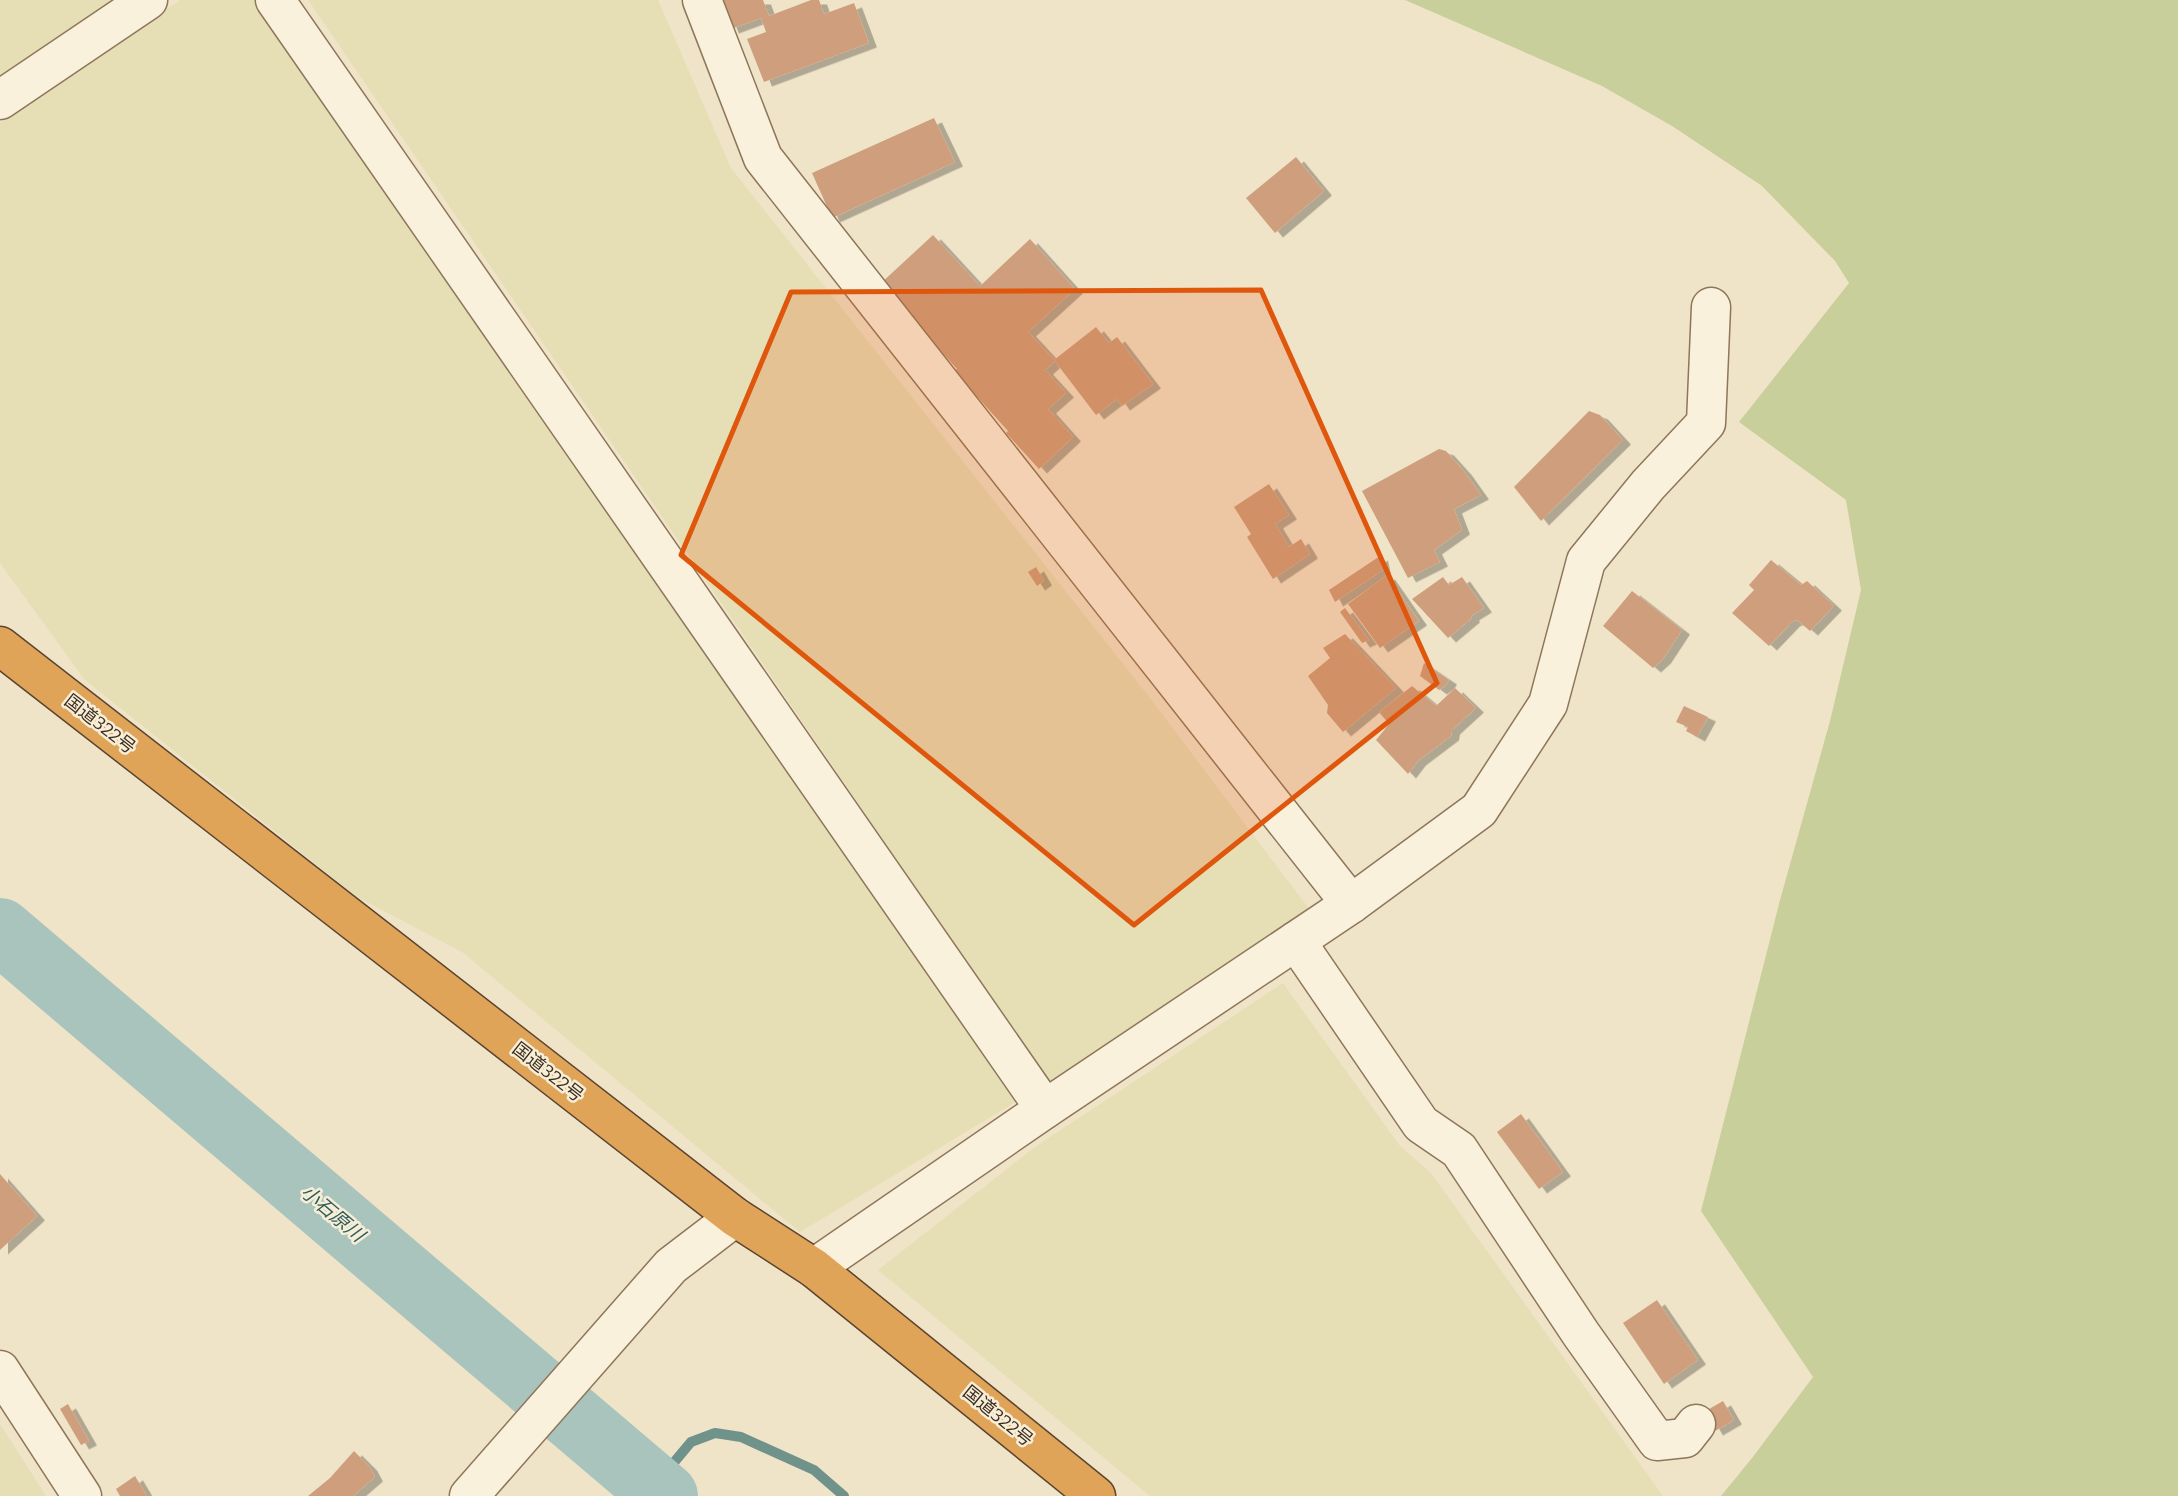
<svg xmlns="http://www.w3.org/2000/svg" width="2178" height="1496" font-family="Bitter,'Noto Sans JP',serif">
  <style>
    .farmland { fill: #e6deb5 }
    .green { fill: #c9cf9b }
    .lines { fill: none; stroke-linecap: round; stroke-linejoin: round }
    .stream { stroke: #6f938a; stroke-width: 10 }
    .river { stroke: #a9c4bc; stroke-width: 66 }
    .building { fill: #cf9f7d; filter: url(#shadow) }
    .street-casing { stroke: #8d765c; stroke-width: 41 }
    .highway-casing { stroke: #5b4430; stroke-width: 41 }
    .street { stroke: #faf1dc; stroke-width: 38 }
    .highway { stroke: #e0a458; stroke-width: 38 }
    .marked { fill: #df570d; fill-opacity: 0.2; stroke: #df570d; stroke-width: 5; stroke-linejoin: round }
    .labels { text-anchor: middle; stroke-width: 5; stroke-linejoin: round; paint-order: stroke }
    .street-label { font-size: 18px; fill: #3d2e20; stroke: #f7eed8 }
    .water-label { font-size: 19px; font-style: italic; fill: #2f5d5a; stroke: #f7eed8 }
  </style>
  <defs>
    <filter id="shadow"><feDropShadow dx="8" dy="4.5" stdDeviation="0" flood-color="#0004"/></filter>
  </defs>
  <rect width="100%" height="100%" fill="#f0e4c8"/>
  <g class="farmland">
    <polygon points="0,0 114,0 0,76"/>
    <polygon points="180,0 254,0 1024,1097 800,1232 462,952 357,897 84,679 0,563 0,123"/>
    <polygon points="308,0 658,0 731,168 1150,698 1310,910 1052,1086"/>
    <polygon points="1283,983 1400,1146 1431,1173 1663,1496 1150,1496 878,1270 1035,1147"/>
    <polygon points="0,1424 46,1496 0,1496"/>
  </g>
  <polygon class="green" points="1405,0 2178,0 2178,1496 1721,1496 1752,1458 1813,1377 1701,1211 1780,900 1830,721 1861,590 1846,500 1739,422 1849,283 1835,261 1762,186 1672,126 1602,86"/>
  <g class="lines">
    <polyline class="stream" points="655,1485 691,1442 715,1433 741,1437 814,1470 844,1496"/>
    <polyline class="river" points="0,931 665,1496"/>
  </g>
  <g class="building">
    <polygon points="719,0 763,0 769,16 811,0 819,0 824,14 854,3 869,43 764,82 747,39 766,32 761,18 731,29"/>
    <polygon points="934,118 955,162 832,218 812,173"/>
    <polygon points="1296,157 1324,191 1275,233 1246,198"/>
    <polygon points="933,235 980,286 1030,239 1075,289 1028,332 1055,361 1045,370 1066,393 1048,409 1073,437 1039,469 1006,433 1008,431 954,371 957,369 880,284"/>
    <polygon points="1096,327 1109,343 1117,337 1153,384 1122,406 1117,399 1096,415 1054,360"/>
    <polygon points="1589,411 1600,415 1623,440 1541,521 1514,487"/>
    <polygon points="1439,449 1446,451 1464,471 1481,495 1454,509 1462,530 1434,550 1440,562 1408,578 1362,491"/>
    <polygon points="1269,484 1289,515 1275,524 1289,547 1301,539 1310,554 1273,579 1247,537 1251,534 1234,507"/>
    <polygon points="1380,556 1383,570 1335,602 1329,590"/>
    <polygon points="1771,560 1801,585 1807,581 1834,606 1810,631 1797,620 1792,622 1769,646 1732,613 1754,590 1749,585"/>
    <polygon points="1036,567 1044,581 1037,586 1028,572"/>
    <polygon points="1387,575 1419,621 1380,648 1348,604"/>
    <polygon points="1443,577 1449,585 1462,577 1484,608 1471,616 1472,618 1448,638 1412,599"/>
    <polygon points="1632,591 1682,630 1663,659 1653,668 1603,626"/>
    <polygon points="1345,608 1369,640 1362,643 1340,612"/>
    <polygon points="1345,634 1396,688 1343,732 1327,713 1328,705 1308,676 1330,658 1323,648"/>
    <polygon points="1424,663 1449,680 1446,685 1439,690 1420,676"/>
    <polygon points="1412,686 1436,706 1455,688 1476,708 1452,730 1451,736 1418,761 1408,774 1376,740 1389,724 1379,712"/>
    <polygon points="1684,706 1708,717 1697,737 1686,731 1688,727 1676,722"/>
    <polygon points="1521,1114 1563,1172 1539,1189 1497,1132"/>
    <polygon points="0,1174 37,1216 0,1250"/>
    <polygon points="1657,1300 1698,1360 1664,1384 1623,1323"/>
    <polygon points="1723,1401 1734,1420 1715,1431 1704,1412"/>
    <polygon points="68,1404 89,1441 81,1445 60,1409"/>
    <polygon points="354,1451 369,1466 375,1477 353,1496 308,1496 330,1478"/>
    <polygon points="135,1476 147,1496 120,1496 116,1489"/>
  </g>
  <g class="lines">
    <defs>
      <g id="street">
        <polyline points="275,0 1045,1109"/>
        <polyline points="702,0 763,158 1351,904 1045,1109 814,1268"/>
        <polyline points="0,100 148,0"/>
        <polyline points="1351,904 1479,810 1548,704 1586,561 1648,485 1706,423 1711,307"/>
        <polyline points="1296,941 1421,1124 1459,1150 1581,1334 1657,1441 1685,1438 1696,1424"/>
        <polyline points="0,1370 82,1496"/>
        <polyline points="469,1496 671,1266 735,1217"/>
      </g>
      <polyline id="highway" points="0,646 735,1217 814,1268 1096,1496"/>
    </defs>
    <use href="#street" class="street-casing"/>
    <use href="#highway" class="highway-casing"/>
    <use href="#street" class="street"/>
    <use href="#highway" class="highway"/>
  </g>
  <path class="marked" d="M1261,290L1437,683L1134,925L681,555L791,292Z"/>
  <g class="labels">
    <g class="street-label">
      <text transform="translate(100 724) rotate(38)" y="6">国道322号</text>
      <text transform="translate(548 1072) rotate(38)" y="6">国道322号</text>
      <text transform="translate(998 1416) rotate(39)" y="6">国道322号</text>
    </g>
    <g class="water-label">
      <text transform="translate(333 1213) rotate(40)" y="7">小石原川</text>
    </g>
  </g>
</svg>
